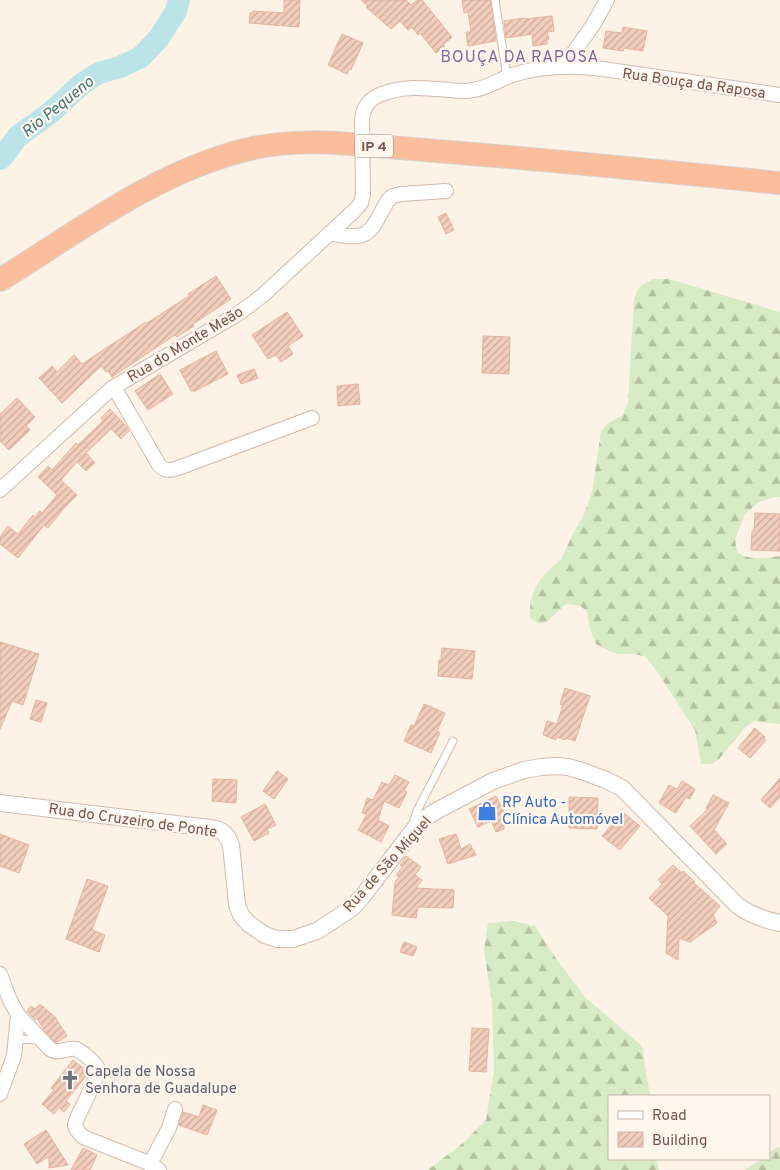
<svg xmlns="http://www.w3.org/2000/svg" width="780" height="1170" font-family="Overpass,sans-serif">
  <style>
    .forest { fill: url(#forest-firs) }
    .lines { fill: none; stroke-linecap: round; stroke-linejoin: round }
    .river { stroke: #bae4e7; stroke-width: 22 }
    .building { fill: url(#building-hatch); stroke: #e6b39d }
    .service-casing { stroke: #d1bbae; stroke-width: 9 }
    .minor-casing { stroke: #d1bbae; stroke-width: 16 }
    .tertiary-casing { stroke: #d1bbae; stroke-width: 18 }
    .trunk-casing { stroke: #d9d0cc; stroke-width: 24 }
    .service { stroke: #fff; stroke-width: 7 }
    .minor { stroke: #fff; stroke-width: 14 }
    .tertiary { stroke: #fff; stroke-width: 16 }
    .trunk { stroke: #fabe9d; stroke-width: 22 }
    .minor-bridge-casing { stroke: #d1bbae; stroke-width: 16; stroke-linecap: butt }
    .minor-bridge { stroke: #fff; stroke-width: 14 }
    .labels { text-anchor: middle; stroke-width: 4.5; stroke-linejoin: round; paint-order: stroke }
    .shield { fill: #fff6ed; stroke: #a0867b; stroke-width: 1 }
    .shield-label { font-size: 14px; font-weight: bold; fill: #77564a }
    .street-label { font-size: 15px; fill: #77564a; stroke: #fff6ed }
    .shop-label { font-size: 15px; fill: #366cbe; stroke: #fff6ed; text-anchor: start }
    .worship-label { font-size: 15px; fill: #5b616d; stroke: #fff6ed; text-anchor: start }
    .neighbourhood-label { font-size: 16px; letter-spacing: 1px; fill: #84659a; stroke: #fff6ed }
    .water-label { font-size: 16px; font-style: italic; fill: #3d777c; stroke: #fff6ed }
  </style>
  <defs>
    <pattern id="forest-firs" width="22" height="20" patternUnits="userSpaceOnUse" patternTransform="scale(1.25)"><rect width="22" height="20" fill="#d7ebc4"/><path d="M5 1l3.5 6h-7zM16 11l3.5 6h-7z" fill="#b3c1a1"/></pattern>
    <pattern id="building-hatch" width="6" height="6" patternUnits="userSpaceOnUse" patternTransform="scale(1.25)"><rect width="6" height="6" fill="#f3cebd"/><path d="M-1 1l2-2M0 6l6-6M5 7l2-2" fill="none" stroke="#caaa9c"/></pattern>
  </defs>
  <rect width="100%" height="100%" fill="#fdf2e6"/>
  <g class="forest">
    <path d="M654,279H669L780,312V497H775L759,502L745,514L735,539L737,552C748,561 766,558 780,556V724L754,721L744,729L719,759L712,764H701L695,730L653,665L644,656L633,654H618L607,650L596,644L590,629L587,611L580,606L566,604L545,623H537L530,618V605L534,589L544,575L561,559L573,534L585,512L592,493L601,431L608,423L623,415L628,402L634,301C637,286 641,285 654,279Z"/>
    <polygon points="513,921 535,926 555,957 585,997 642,1046 650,1096 609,1096 609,1159 656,1159 659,1170 428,1170 463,1143 486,1120 494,1071 492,1004 484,950 488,923"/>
    <polygon points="777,1147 780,1147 780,1170 745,1170 761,1159 769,1159 769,1153"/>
  </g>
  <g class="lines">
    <polyline class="river" points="0,159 5,154 17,137 49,114 83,83 99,73 120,67 141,57 159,38 176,11 179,0"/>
  </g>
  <g class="building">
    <polygon points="284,0 300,0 299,27 249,23 250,13 253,13 253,11 284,13"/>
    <polygon points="361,0 406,0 411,5 417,0 422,0 452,37 443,45 445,46 436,53 420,33 418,35 412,27 408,30 400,21 391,29 366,7 368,6"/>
    <polygon points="462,0 490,0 496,41 468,46 466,32 471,32 468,12 464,13"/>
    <polygon points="552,16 554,31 547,32 549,39 547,40 547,44 533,46 532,34 506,38 504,21 524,18 524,19"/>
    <polygon points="623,27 647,31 643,51 624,48 623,51 603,48 606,31 622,33"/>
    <polygon points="342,34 363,43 351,70 349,69 347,74 328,65"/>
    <polygon points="446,213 454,230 446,234 438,217"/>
    <polygon points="216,276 231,299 193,324 194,326 177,337 175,335 112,377 108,371 106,372 101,366 62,403 39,378 52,366 57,372 74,355 82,364 146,322 147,323 189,296 188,294"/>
    <polygon points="287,312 303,336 288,346 293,354 281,362 276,355 268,359 252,335"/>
    <polygon points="483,336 510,337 509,374 482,373"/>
    <polygon points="216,351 228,374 195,391 191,391 180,370"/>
    <polygon points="254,369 258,378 241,384 237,375"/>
    <polygon points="160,374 173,394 148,410 135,391"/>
    <polygon points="358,384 360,404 338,406 337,386"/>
    <polygon points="17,398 35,417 26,426 30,430 9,450 0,441 0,414"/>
    <polygon points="110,409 126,426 129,431 121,439 111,429 86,453 95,463 86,471 77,462 61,480 77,495 65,507 48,528 44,525 18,558 0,544 0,537 8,526 18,534 33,515 35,517 40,511 42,513 57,495 38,477 48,466 52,470 76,443 78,445 103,421 101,418"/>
    <polygon points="755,513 780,514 780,551 751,550 752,531 754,531"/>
    <polygon points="0,642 39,654 23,705 12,701 0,729"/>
    <polygon points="442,648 475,651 472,679 438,676 439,660 441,660"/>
    <polygon points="565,688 590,696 575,741 566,738 565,740 557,737 556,740 543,735 547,721 557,724 563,705 560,704"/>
    <polygon points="36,700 47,703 41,722 30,719"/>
    <polygon points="424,704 445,713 437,731 440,733 431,753 404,741 411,725 414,726"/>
    <polygon points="755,728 765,737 764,738 766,740 750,758 738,748"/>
    <polygon points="277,771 288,779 274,799 263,791"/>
    <polygon points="395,775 409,782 404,791 407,792 399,808 384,801 378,820 389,826 381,842 358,830 367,814 362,813 367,798 373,800 382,782 389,785"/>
    <polygon points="780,778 780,797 770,808 761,800"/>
    <polygon points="213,779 237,780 236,803 212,801"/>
    <polygon points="682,781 695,789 690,799 686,797 676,813 659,803 669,785 677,789"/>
    <polygon points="713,795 729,803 714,830 727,844 716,854 690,826 708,809 706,808"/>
    <polygon points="496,796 505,814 504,815 504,829 496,832 491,821 478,827 469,809"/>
    <polygon points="569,797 598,798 597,829 569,828"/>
    <polygon points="265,804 276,825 267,829 269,833 254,841 241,817"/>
    <polygon points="624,813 640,826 620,850 602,836 614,822 616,824"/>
    <polygon points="0,834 29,845 19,873 0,866"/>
    <polygon points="456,834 461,849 470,844 476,855 448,864 439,839"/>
    <polygon points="406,856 421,867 415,875 422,880 416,888 454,890 453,908 418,907 416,918 392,915 395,882 399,877 396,875 402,867 400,865"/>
    <polygon points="673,865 682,873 683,871 695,882 694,883 720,906 713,915 717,923 690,942 679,938 678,960 666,953 668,916 649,898 662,884 658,880"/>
    <polygon points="87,879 108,886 92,930 105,935 99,952 66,939"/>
    <polygon points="404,942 417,947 413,956 400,952"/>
    <polygon points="40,1004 55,1017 67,1036 57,1042 55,1042 44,1030 37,1018 35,1020 27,1011 31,1006 35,1009"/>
    <polygon points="472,1028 489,1029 486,1072 469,1071"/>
    <polygon points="73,1060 88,1072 87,1075 66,1101 70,1104 64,1112 59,1108 54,1114 42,1104 54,1090 51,1088"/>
    <polygon points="203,1105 217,1110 207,1135 179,1125 183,1112 199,1117"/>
    <polygon points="46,1130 61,1154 68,1165 49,1168 49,1156 37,1164 24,1144"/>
    <polygon points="83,1148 97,1155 90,1170 71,1170"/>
  </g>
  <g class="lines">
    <defs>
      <g id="service">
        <polyline points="495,0 507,77"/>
        <polyline points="414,824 414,819 417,811 453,741"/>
        <polyline points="16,1039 40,1040"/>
      </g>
      <g id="minor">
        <polyline points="564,66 593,25 607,0"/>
        <path d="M362,123C362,108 368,99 382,94C404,85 427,88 450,90C458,91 465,92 473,90C487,88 499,80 512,75C542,65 572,65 603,69L780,95"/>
        <path d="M330,233C340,235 352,238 362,235C378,230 382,202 393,196C395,195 399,195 401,194L446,191"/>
        <path d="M114,387L159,465C164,471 170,471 178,468L312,418"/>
        <polyline points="0,490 112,388 236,315 250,305 263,295 354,211 361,203 363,194"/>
        <path d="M0,974L9,998L18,1015L50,1049C59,1055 67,1047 76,1049C81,1051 85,1055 89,1058C92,1061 95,1063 97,1067C100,1077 80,1109 76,1121L75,1125L77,1130L83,1137L146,1162L159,1170"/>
        <polyline points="0,1094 14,1056 18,1015"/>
        <polyline points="150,1164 169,1128 175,1109"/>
      </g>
      <path id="tertiary" d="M0,803L210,828C222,829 227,834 231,845L237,905L241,915L249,924L265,935L277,939H293L317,931L352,908L362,897L415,828L425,818L438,810L493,781L524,770L541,767L557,766L568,767L582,771L606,780L622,788L738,906C751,915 764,920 780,923"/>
      <path id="trunk" d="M0,280C79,231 154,173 245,150C288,139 332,142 376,146C400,148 425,150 449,152C560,161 670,172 780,183"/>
    </defs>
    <use href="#service" class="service-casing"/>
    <use href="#minor" class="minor-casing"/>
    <use href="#tertiary" class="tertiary-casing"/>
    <use href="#trunk" class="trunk-casing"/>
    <use href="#service" class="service"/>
    <use href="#minor" class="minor"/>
    <use href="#tertiary" class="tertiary"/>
    <use href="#trunk" class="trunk"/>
    <defs>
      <polyline id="minor-bridge" points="362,123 363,194"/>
    </defs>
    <use href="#minor-bridge" class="minor-bridge-casing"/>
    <use href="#minor-bridge" class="minor-bridge"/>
  </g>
  <defs>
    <symbol id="shop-bare" viewBox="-9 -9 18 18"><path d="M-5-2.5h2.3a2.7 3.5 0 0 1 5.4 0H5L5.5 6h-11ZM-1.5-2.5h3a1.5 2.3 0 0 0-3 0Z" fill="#3f7fe0" stroke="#fff6ed" stroke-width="2.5" paint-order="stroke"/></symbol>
    <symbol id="church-bare" viewBox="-9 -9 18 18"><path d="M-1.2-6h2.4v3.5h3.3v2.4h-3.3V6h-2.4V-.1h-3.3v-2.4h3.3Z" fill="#6b7280" stroke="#fff6ed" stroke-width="2.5" paint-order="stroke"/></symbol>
  </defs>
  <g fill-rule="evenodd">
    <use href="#shop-bare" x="473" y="797" width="28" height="28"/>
    <use href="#church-bare" x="56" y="1066" width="28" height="28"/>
  </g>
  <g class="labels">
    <rect class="shield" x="355" y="134.5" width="38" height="23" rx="4"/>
    <g class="shield-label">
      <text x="374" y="151">IP 4</text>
    </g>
    <g class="street-label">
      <text transform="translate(694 83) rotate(8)" y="5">Rua Bouça da Raposa</text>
      <text transform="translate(185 344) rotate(-31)" y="5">Rua do Monte Meão</text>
      <text transform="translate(133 820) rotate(8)" y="5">Rua do Cruzeiro de Ponte</text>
      <text transform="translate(387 864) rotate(-48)" y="5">Rua de São Miguel</text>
    </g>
    <g class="shop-label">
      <text x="502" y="807">RP Auto -<tspan x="502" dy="17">Clínica Automóvel</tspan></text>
    </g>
    <g class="worship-label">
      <text x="85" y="1076">Capela de Nossa<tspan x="85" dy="17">Senhora de Guadalupe</tspan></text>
    </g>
    <g class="neighbourhood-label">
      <text x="520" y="62">BOUÇA DA RAPOSA</text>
    </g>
    <g class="water-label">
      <text transform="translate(57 106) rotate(-39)" y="6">Rio Pequeno</text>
    </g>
  </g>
  <rect x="608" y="1095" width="162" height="65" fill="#fff6ed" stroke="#c9b6ac"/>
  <rect x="618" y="1111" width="25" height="8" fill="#ffffff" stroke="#c9b6ac"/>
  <text x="652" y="1120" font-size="15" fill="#77564a">Road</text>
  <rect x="618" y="1132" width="25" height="15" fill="url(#building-hatch)" stroke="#c9b6ac"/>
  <text x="652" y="1145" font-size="15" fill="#77564a">Building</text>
</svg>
